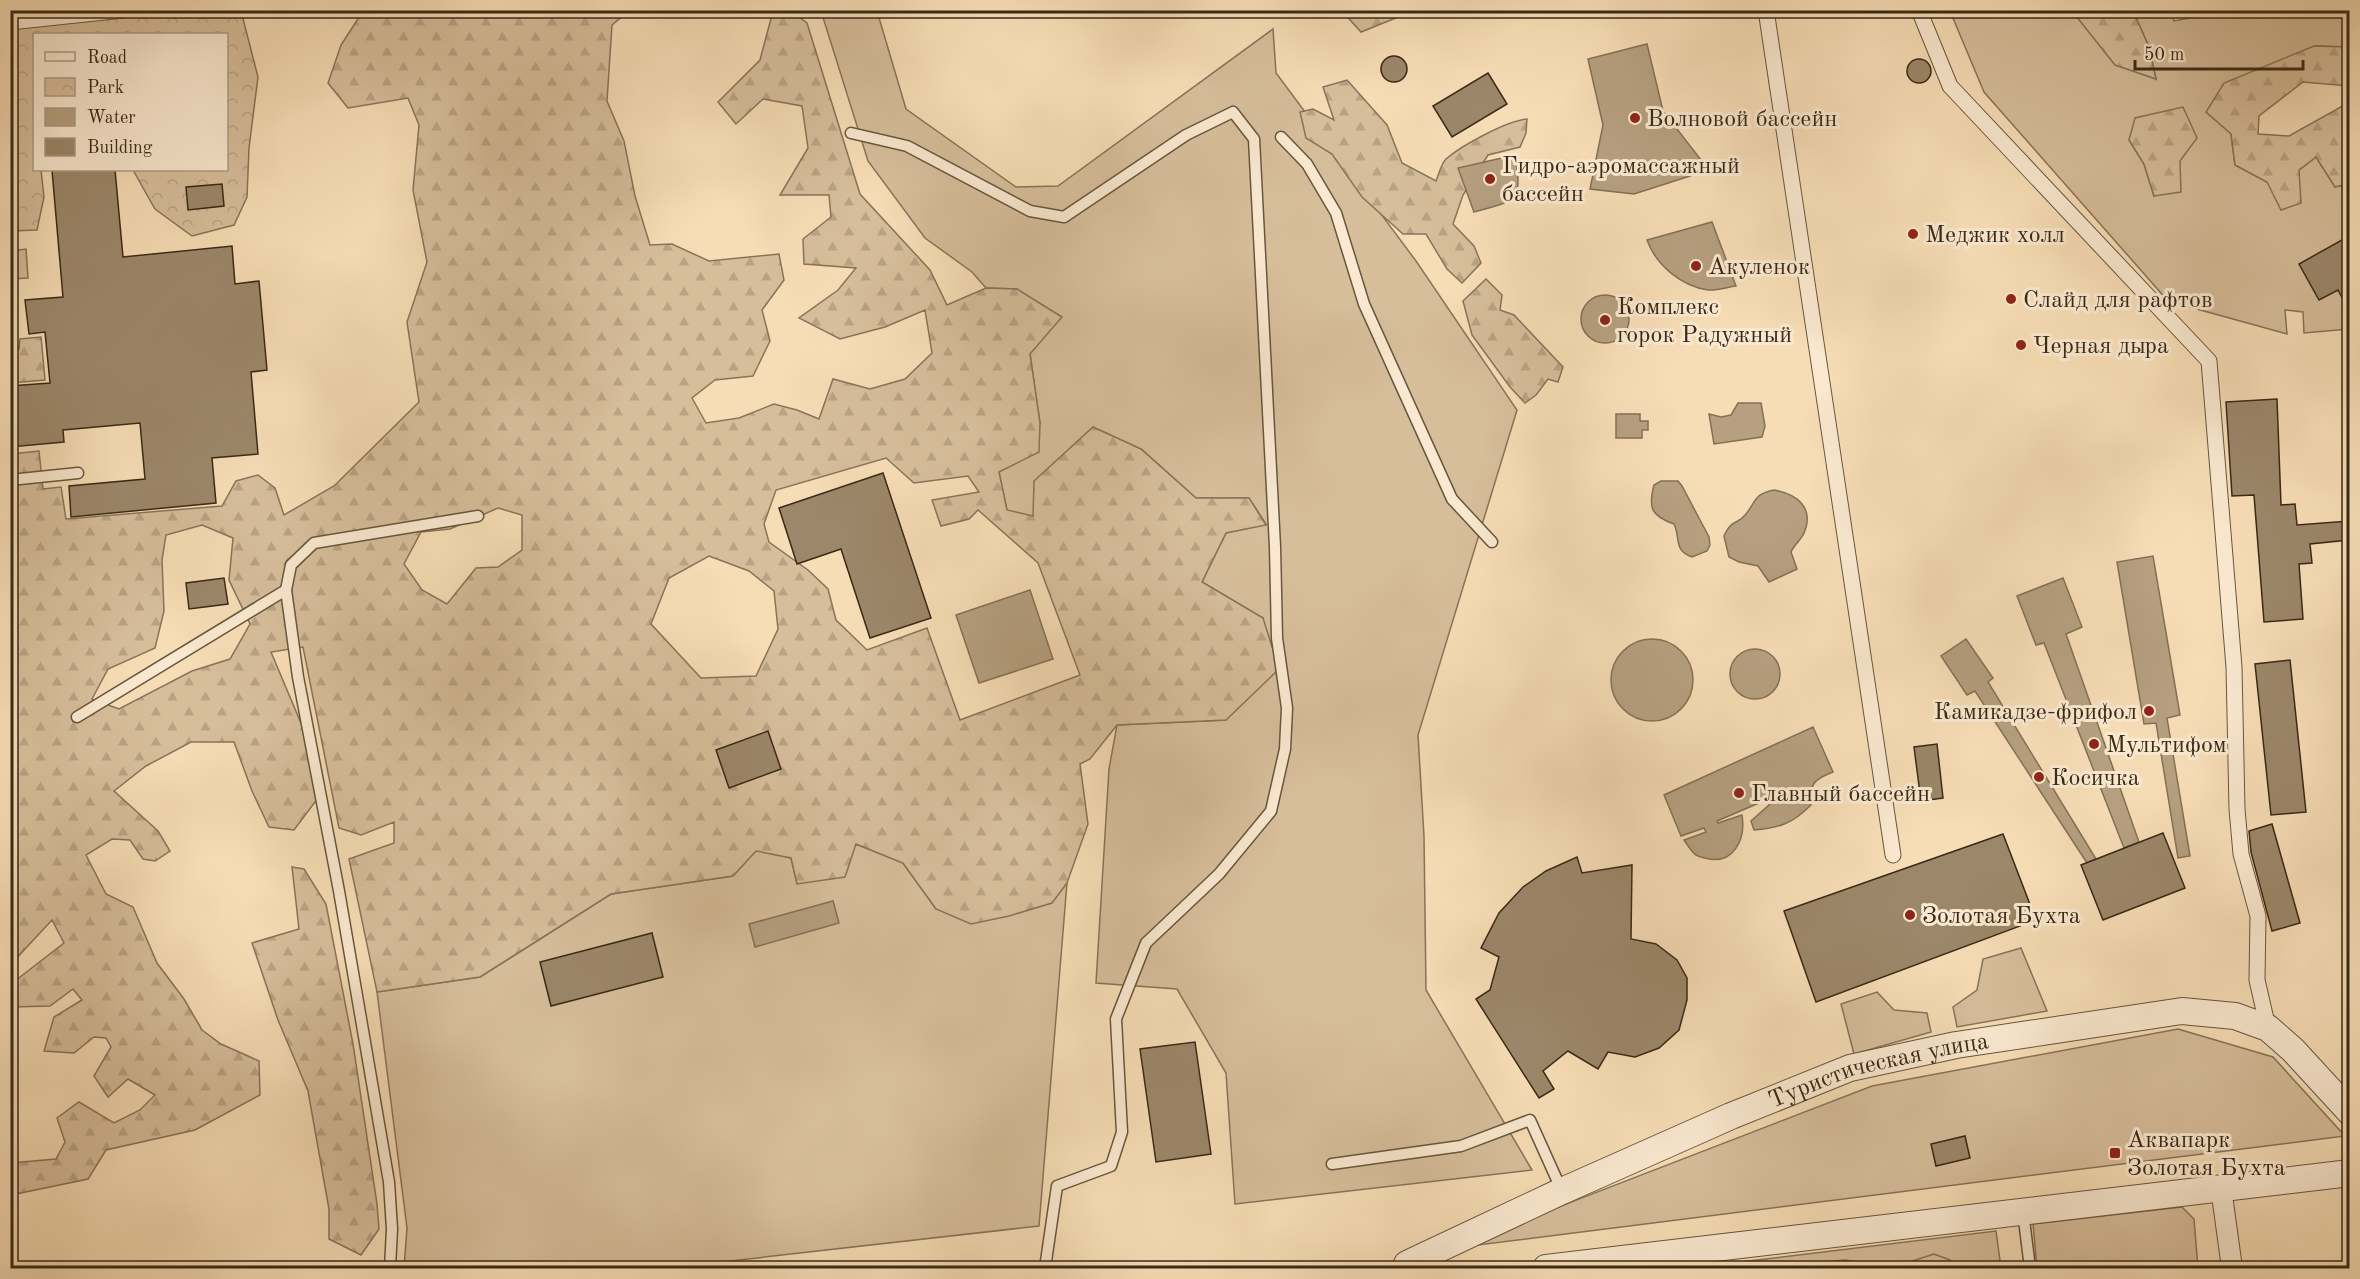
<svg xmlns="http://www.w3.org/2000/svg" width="2360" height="1279" font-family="'Old Standard TT',serif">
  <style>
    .grass { fill: #d7be9b; stroke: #887459; stroke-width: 1.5; fill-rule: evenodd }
    .forest { fill: url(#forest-firs); stroke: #887459; stroke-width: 1.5; fill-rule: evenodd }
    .park { fill: url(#park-crowns); stroke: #887459; stroke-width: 1.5 }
    .water { fill: #b6a080; stroke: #847056; stroke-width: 1.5 }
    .building { fill: #9c876a; stroke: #392917; stroke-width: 1.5 }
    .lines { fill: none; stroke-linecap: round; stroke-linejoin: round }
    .service-casing { stroke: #68563f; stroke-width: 13 }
    .pedestrian-casing { stroke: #68563f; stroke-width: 17 }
    .minor-casing { stroke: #68563f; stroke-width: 22 }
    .tertiary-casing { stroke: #68563f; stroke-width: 28 }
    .service { stroke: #fae9d0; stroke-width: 10 }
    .pedestrian { stroke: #fae9d0; stroke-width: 15 }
    .minor { stroke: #fae9d0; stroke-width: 20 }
    .tertiary { stroke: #fae9d0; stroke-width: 26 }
    .poi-dot { fill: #8f2418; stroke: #fae9d0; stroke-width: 2 }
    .labels { text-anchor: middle; stroke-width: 6; stroke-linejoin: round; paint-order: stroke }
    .poi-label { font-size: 24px; fill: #392917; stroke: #fae9d0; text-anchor: start }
    .street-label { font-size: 24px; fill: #392917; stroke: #fae9d0 }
  </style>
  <defs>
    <pattern id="forest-firs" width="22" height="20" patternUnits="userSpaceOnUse" patternTransform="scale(1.5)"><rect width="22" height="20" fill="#d7be9b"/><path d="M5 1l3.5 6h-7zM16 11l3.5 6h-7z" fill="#b9a385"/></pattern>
    <pattern id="park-crowns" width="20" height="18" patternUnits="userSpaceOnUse" patternTransform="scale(1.5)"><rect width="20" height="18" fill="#d7be9b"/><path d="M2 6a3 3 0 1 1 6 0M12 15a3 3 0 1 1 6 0" fill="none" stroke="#b9a385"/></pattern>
  </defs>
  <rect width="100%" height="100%" fill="#f7ddb6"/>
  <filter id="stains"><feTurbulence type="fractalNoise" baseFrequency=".00333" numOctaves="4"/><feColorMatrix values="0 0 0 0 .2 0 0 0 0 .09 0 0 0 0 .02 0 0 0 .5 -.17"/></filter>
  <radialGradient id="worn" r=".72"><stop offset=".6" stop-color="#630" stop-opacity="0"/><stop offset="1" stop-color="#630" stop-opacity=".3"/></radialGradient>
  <g class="grass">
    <polygon points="821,11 877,11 906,109 1016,187 1058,186 1273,29 1276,73 1416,261 1517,410 1418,735 1424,836 1426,990 1532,1170 1235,1204 1226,1073 1177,989 1096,983 1109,769 1117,725 1226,720 1263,618 1202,582 1226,533 1266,524 1249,498 1196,498 1141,449 1033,517 1007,511 999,472 1040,423 1030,354 1017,289 986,288 972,272 925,238 868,161"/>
    <path d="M1950,11H2080L2077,16L2156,79L2149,47L2133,11H2171L2174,21L2200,16L2201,11H2349V47L2314,46L2231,134L2235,165L2267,182L2299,170L2316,157L2335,187L2349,184V329L2304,333L2303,312L2285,310L2287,334L2168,301L1984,92ZM2196,138L2154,196L2144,164L2129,140Z"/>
    <polygon points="26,249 28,278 11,279 11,251"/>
    <polygon points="856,844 903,863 936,909 1051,903 1067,883 1039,1226 668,1268 404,1268 407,1228 377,992 480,977 611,894 733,876 756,850 791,858 797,883"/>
    <polygon points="2021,948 2047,1011 1957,1027 1953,1007 1977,990 1983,959"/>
    <polygon points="1877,992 1894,1010 1927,1013 1931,1032 1854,1054 1841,1004"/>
    <polygon points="2178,1029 2273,1057 2345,1136 1478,1245 1478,1238 1872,1086"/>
    <polygon points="2182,1207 2194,1219 2198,1268 2037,1268 2033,1224"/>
    <polygon points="1996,1231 2001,1268 1691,1268"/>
  </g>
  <g class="forest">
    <path d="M363,11H629L612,25L607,101L624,141L635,196L650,245L672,244L709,261L779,254L784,280L762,310L770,341L753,376L715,380L692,398L706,423L739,418L774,404L797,410L819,419L833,379L870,389L905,379L932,353L925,310L885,327L840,339L799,318L838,290L856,268L804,264L803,239L831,217L829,195H780L808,148L802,106L763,99L736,124L718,102L760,60L773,11H791L807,23L860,194L930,270L947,305L986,288L1017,289L1062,317L1030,354L1040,423L1039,452L999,472L1007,510L1033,516L1034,481L1093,427L1141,449L1196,498H1249L1266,525L1226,533L1202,582L1263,618L1279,669L1226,720L1117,725L1090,759L1080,764L1088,824L1067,883L1052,903L1009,916L971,924L936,909L903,863L856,844L845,877L797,884L791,858L756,851L733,876L611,894L480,977L377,992L349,859L394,843V822L361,835L339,828L303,647L271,652L306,735L318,798L294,830L269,827L252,791L234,742H191L146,766L114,791L158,831L170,851L155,861L143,859L130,840L112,839L86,855L106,894L133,907L157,963L184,999L202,1030L221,1044L259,1061L260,1095L195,1130L106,1150L88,1179L11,1195V1163L56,1159L65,1142L57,1118L79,1102L114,1123L140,1110L155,1095L128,1079L108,1097L94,1076L111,1047L106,1038L94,1037L74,1053L44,1051L54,1017L82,1000L73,989L50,1006L11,1007V984L64,943L52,920L11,964L10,661L18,649L13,612L10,610L11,454L39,451L43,489L61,487L66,519L222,506L236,481L258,475L275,488L284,515L334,486L419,402L407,322L427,262L413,190L419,125L408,98L348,108L328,83L341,45ZM886,458L914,483L968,476L979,492L932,500L941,526L969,519L978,510L1038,563L1080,675L960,720L927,628L867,650L836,620L828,589L808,570L769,542L764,524L776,490ZM498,508L522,515V550L498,567L476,568L447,604L422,590L404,564L421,532L450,529ZM202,525L233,538L229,580L250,624L230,659L192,671L119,709L92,699L108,669L155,648L164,611L162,560L166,535ZM709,556L749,571L774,591L778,629L756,676L701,678L651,624L669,578Z"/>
    <polygon points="1342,11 1413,11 1361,32"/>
    <polygon points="2080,11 2133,11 2149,47 2156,79 2115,65 2076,16"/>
    <polygon points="2314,46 2349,47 2349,86 2303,82 2259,116 2258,134 2289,136 2341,107 2349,99 2349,184 2335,187 2316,157 2299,170 2301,203 2281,210 2267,182 2235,165 2231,134 2206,112 2224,83"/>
    <path d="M1347,80L1387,125L1402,163L1436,181C1439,174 1441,164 1446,159C1462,145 1507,121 1527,119L1526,133L1520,147L1488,155L1463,195L1453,224L1474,246L1481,263L1462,283L1447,269L1426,234H1403L1362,197L1332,154L1306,138L1300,112L1313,109L1334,120L1323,87Z"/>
    <polygon points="2183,107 2197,138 2180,161 2181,192 2154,196 2144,164 2129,140 2135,118"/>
    <polygon points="1486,279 1502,295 1500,310 1514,315 1563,367 1558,382 1548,379 1536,395 1525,403 1510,387 1472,335 1463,301"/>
    <polygon points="41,337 45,380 11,383 11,349 19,349 20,339"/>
    <polygon points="292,867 304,869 326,904 353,1044 377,1204 379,1229 361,1255 329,1239 329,1209 308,1091 278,1020 252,943 299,929"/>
    <polygon points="1934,1254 1950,1260 1949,1268 1766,1268 1845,1260 1894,1267"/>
  </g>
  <polygon class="park" points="10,11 241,11 258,77 249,148 247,197 234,225 192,236 155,209 133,170 226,170 226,34 34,34 34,170 41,170 44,197 37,230 11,231"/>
  <g class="water">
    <polygon points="1647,44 1663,111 1704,164 1690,176 1634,194 1590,189 1603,125 1588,59"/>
    <path d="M1515,155C1523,202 1517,200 1474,212L1458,168Z"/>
    <path d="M1712,222L1736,286C1728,287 1716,291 1708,290C1681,286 1656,265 1647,240Z"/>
    <circle cx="1605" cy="319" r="24"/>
    <polygon points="1738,403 1761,403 1765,426 1762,437 1714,444 1709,414 1721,417 1731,415"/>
    <polygon points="1616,414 1640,414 1640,421 1648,421 1648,430 1642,430 1642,438 1616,438"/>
    <path d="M1661,481H1678L1682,486L1709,537L1710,545L1707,551L1692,557C1673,550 1681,539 1674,524C1651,516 1648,508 1654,485Z"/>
    <path d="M1774,490C1796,494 1815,507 1804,533C1801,540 1794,545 1791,552L1797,569L1769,582L1758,566L1739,562L1729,557L1724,536C1732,518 1738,525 1746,514C1757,500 1754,494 1774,490Z"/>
    <polygon points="2153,556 2180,715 2167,718 2190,856 2178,858 2156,723 2144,724 2117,562"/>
    <polygon points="2063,578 2082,627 2066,634 2139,842 2124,848 2044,643 2036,645 2017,596"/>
    <polygon points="1030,590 1053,659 979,683 956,615"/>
    <circle cx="1652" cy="680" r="41"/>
    <polygon points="1966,639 1993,678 1988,682 2096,859 2087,863 1975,691 1967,695 1941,656"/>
    <circle cx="1755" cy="674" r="25"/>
    <path d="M1813,727L1833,772C1814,779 1809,784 1811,805C1793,823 1780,828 1754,830L1751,821L1770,804L1773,797L1717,821L1718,823L1742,815C1746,840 1733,866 1705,858C1702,857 1698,857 1696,855C1691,852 1687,844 1684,840L1706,832L1704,828L1681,836L1664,795Z"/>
    <polygon points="833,901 839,923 755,947 749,924"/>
  </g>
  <g class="building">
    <circle cx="1394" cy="69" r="13"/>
    <circle cx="1919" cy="71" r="12"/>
    <polygon points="1488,73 1507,104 1452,137 1433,106"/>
    <polygon points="52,170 115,170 123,257 232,246 235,284 259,281 267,370 251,372 258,454 212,458 216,503 71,517 69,486 145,479 140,423 63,430 64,442 10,447 10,386 50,383 45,332 29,334 25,300 63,297"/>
    <polygon points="222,184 224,206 188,210 186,187"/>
    <polygon points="2349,236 2349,311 2338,290 2319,300 2299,264"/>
    <polygon points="2277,399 2281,505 2295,504 2297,525 2349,521 2349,540 2310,544 2312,563 2299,564 2303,619 2264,622 2254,495 2232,496 2226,402"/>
    <polygon points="883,473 931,618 870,638 841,549 797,564 779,508"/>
    <polygon points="224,578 228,604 189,609 186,583"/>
    <polygon points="2290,660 2306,812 2271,815 2255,664"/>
    <polygon points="768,731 781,769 729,788 716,750"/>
    <polygon points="1937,744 1943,798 1921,801 1914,747"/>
    <polygon points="2272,824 2300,923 2272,931 2251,852 2249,831"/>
    <polygon points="2163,833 2185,888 2103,920 2081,865"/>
    <polygon points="2003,834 2036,920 1816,1002 1784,911"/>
    <polygon points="1577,857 1582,873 1632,865 1631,939 1656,944 1677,960 1687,978 1687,1000 1679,1030 1659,1048 1635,1057 1608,1052 1598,1069 1568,1051 1543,1071 1554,1089 1539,1098 1476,999 1490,990 1499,957 1481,948 1499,913 1523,887 1546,871"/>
    <polygon points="652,933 663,977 551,1006 540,962"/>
    <polygon points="1195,1042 1211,1154 1156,1162 1140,1049"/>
    <polygon points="1965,1136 1970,1158 1936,1166 1931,1144"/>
  </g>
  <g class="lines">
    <defs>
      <g id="service">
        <polyline points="851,133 907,146 1030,211 1064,217 1186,135 1233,112 1254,139 1275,547 1277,638 1287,708 1285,749 1271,811 1219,874 1146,943 1116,1019 1122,1132 1111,1166 1057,1186 1045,1268"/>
        <polyline points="1281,137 1307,164 1336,213 1364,304 1452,499 1492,542"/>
        <polyline points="10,480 78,473"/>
        <polyline points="77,717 286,590"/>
        <polyline points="1332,1164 1461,1146 1530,1120 1562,1191"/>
        <polyline points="2023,1212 2030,1268"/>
        <polyline points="390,1268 392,1229 389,1182 339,891 298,677 286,590 291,565 314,543 478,516"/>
      </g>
      <g id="pedestrian">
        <polyline points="1766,10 1893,855"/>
        <polyline points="1919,10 1950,86 2209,361 2234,667 2237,809 2241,854 2258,916 2257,980 2268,1028"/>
        <polyline points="10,22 123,10"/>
      </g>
      <polyline id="minor" points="2221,1188 2232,1268"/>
      <g id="tertiary">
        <path id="s1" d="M1405,1268L1407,1264L1562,1191L1731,1116L1850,1068L1956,1045L2182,1011L2235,1016L2268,1028L2293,1050L2350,1112"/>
        <polyline points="1546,1268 2350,1173"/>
      </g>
    </defs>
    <use href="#service" class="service-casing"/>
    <use href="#pedestrian" class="pedestrian-casing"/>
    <use href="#minor" class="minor-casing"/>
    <use href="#tertiary" class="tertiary-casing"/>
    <use href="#service" class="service"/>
    <use href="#pedestrian" class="pedestrian"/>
    <use href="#minor" class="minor"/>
    <use href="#tertiary" class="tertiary"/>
  </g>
  <g class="poi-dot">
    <circle cx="1635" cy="118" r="6"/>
    <circle cx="1490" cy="179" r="6"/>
    <circle cx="1913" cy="234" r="6"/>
    <circle cx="1696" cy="266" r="6"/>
    <circle cx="2011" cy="299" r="6"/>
    <circle cx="1605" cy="320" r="6"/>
    <circle cx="2021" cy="345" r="6"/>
    <circle cx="2149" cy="711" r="6"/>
    <circle cx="2094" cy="744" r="6"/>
    <circle cx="2039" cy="777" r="6"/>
    <circle cx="1739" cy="793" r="6"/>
    <circle cx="1910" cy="915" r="6"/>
    <rect x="2109" y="1147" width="12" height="12" rx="3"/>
  </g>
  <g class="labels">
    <g class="poi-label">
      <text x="1647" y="126">Волновой бассейн</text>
      <text x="1502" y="173">Гидро-аэромассажный<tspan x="1502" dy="28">бассейн</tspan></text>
      <text x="1925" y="242">Меджик холл</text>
      <text x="1708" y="274">Акуленок</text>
      <text x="2023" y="307">Слайд для рафтов</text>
      <text x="1617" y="314">Комплекс<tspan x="1617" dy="28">горок Радужный</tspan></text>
      <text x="2033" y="353">Черная дыра</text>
      <text x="2137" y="719" text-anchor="end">Камикадзе-фрифол</text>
      <text x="2106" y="752">Мультифом</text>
      <text x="2051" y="785">Косичка</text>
      <text x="1751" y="801">Главный бассейн</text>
      <text x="1922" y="923">Золотая Бухта</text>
      <text x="2127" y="1147">Аквапарк<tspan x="2127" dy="28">Золотая Бухта</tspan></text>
    </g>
    <g class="street-label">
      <text dy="8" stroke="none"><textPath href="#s1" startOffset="516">Туристическая улица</textPath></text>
    </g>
  </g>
  <rect width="2360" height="1279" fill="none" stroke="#f7ddb6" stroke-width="36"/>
  <rect x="12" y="12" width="2336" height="1255" fill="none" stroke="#392917" stroke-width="3"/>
  <rect x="18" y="18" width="2324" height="1243" fill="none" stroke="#392917" stroke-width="1.5"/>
  <rect x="33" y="33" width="195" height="138" fill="#fae9d0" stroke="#ad9c86" stroke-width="1.5"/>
  <rect x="45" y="52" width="30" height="9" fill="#fae9d0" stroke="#ad9c86" stroke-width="1.5"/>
  <text x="87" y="63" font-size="18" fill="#392917">Road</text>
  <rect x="45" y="78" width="30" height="18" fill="url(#park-crowns)" stroke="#ad9c86" stroke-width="1.5"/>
  <text x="87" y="93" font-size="18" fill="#392917">Park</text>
  <rect x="45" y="108" width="30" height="18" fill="#b6a080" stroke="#ad9c86" stroke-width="1.5"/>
  <text x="87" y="123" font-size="18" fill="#392917">Water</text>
  <rect x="45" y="138" width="30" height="18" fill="#9c876a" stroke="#ad9c86" stroke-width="1.5"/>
  <text x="87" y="153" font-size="18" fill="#392917">Building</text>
  <path d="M2135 60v9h168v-9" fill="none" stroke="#392917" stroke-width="3"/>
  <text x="2144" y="60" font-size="18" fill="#392917" stroke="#fae9d0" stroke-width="4.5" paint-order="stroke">50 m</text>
  <rect width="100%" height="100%" filter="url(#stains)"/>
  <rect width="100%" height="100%" fill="url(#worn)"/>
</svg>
